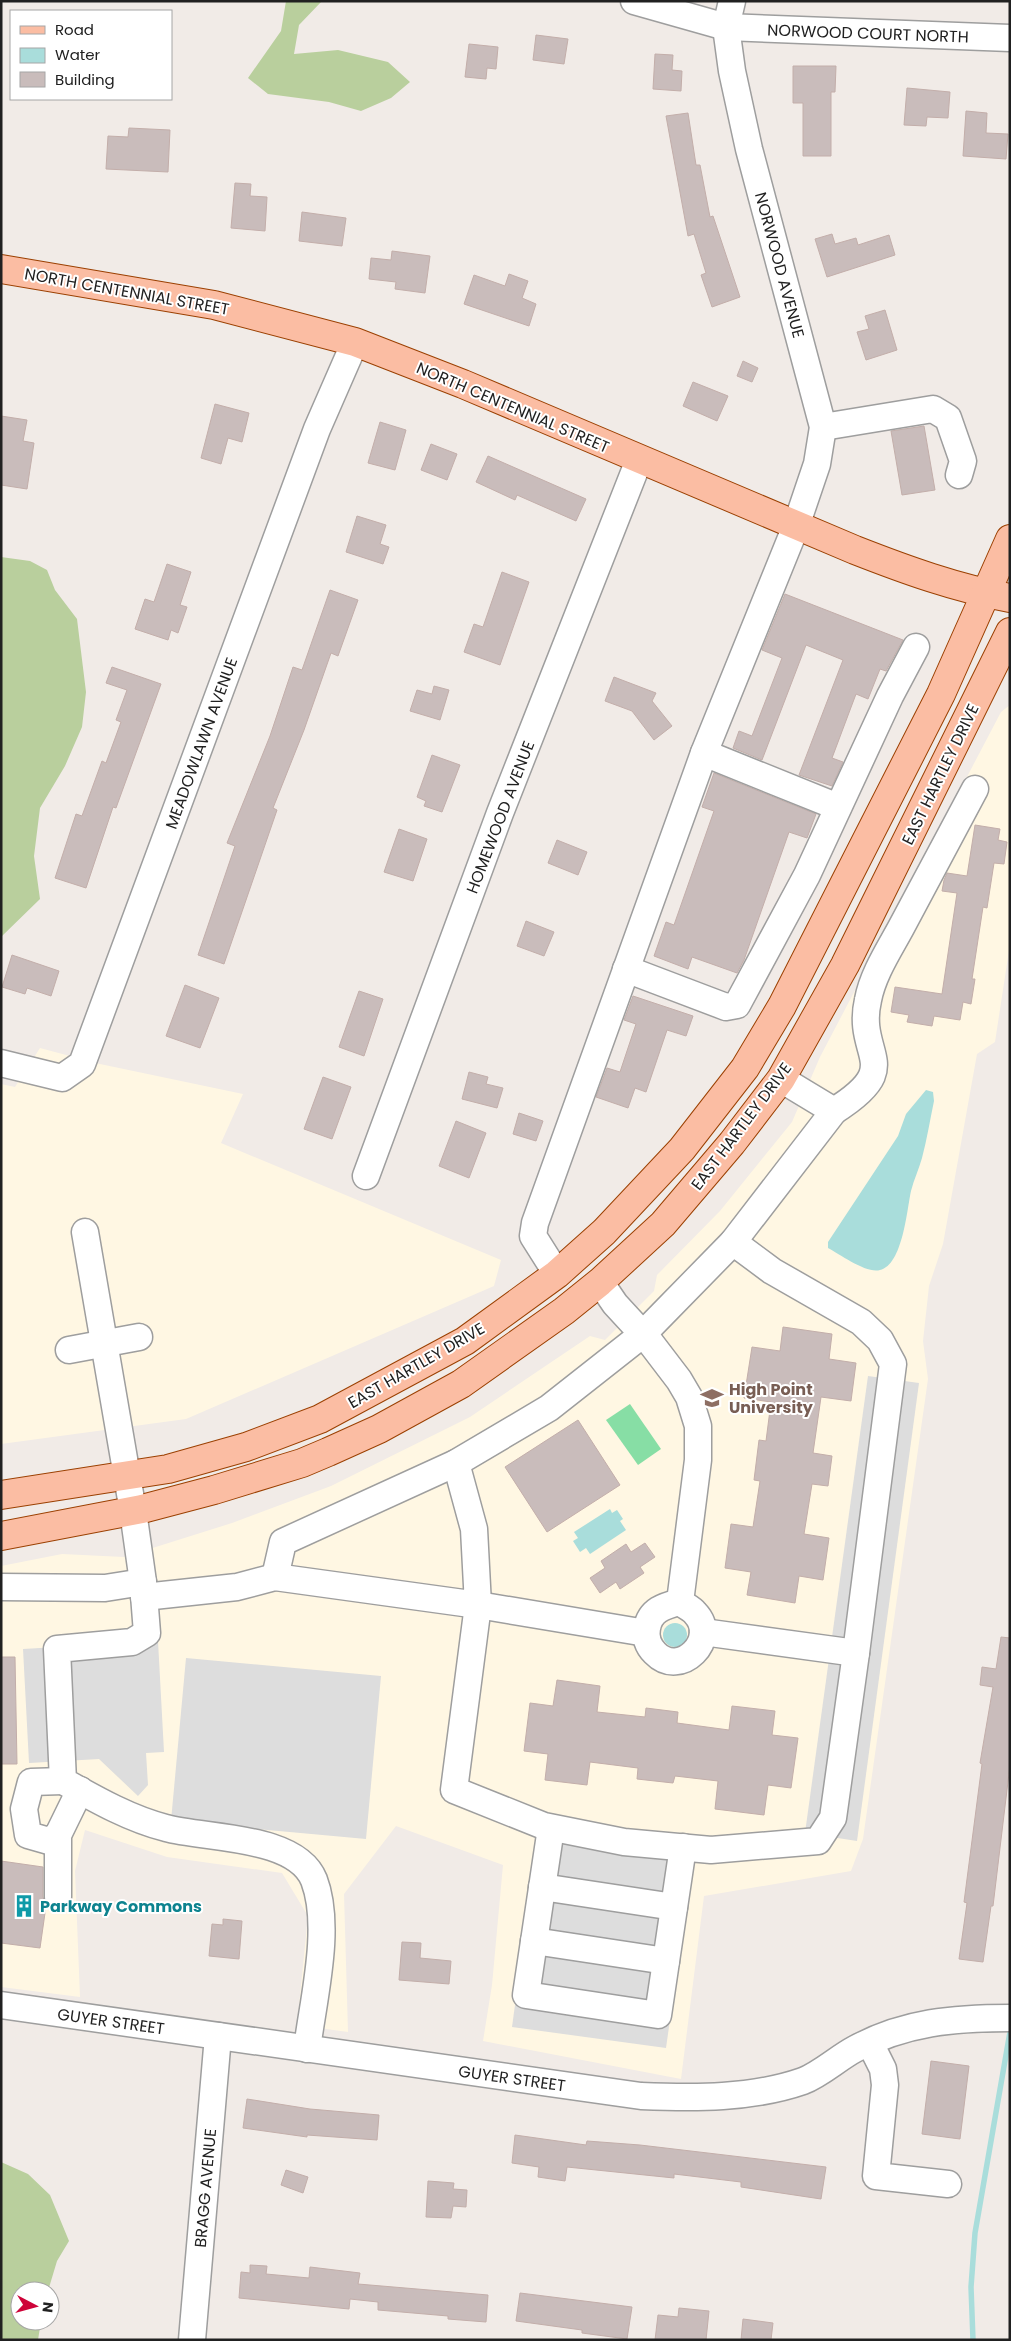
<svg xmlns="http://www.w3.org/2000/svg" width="1011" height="2341" font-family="Poppins,sans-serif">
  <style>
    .education { fill: #fff7e3 }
    .forest { fill: #b9cf9d }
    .pitch { fill: #87dea5 }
    .parking { fill: #ddd }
    .water { fill: #a9dddb }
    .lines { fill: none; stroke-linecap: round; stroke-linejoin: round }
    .stream { stroke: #a9dddb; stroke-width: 5.5 }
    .building { fill: #c9bcbb; stroke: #c3aeaa }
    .minor-casing { stroke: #9e9e9e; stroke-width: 29 }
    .major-casing { stroke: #9b4002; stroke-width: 30 }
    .minor { stroke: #fff; stroke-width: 26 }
    .major { stroke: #fbbda3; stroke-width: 28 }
    .labels { text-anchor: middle; stroke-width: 4; stroke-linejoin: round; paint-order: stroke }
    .street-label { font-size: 16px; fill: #212121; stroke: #fff }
    .education-label { font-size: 16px; font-weight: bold; fill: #785e54; stroke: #fff; text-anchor: start }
    .culture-label { font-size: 16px; font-weight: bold; fill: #0d838f; stroke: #fff; text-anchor: start }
  </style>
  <rect width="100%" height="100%" fill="#f1ebe7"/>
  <g class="education">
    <polygon points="1010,705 1010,944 995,1042 977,1054 943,1244 929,1286 923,1341 928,1379 863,1839 851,1871 704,1896 681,2079 483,2041 492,1985 503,1865 396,1826 344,1894 348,2032 297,2025 308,1916 282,1873 167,1857 85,1830 75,1871 80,1997 1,1987 1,1566 62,1554 124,1557 232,1523 331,1486 470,1417 590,1336 605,1340 654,1291 657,1275 720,1211 792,1122 820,1057 1001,712"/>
    <polygon points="40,1048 100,1064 243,1094 221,1143 501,1260 494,1286 186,1419 1,1444 1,1084 15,1087"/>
  </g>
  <g class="forest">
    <polygon points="286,1 322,1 299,25 294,54 338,50 388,62 410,82 391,98 361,111 329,102 268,94 248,78 281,31"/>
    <polygon points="1,557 30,561 47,570 55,590 77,619 86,692 82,727 65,766 40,808 34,856 40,899 1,937"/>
    <polygon points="1,2162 28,2174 50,2195 69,2241 57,2261 48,2291 20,2291 20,2321 41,2321 38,2340 1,2340"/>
  </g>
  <polygon class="pitch" points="630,1404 661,1449 638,1465 606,1420"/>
  <g class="parking">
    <polygon points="868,1376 919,1383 857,1841 805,1833"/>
    <polygon points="158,1641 164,1752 146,1753 148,1785 138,1796 99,1759 29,1763 23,1649"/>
    <polygon points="186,1658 381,1676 366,1839 171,1821"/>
    <polygon points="538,1836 693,1858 666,2048 512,2027"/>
  </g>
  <g class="water">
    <path d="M926,1090L933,1092L934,1101C930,1120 927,1139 922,1158C919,1169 914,1179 911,1191C907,1209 903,1265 880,1270C867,1274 841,1255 828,1248V1242L898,1136L906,1114Z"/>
    <polygon points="610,1509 612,1513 617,1510 623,1519 620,1521 626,1530 590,1554 586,1548 580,1552 573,1541 578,1538 574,1532"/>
    <circle cx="675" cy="1635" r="12"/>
  </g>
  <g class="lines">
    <polyline class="stream" points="973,2340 971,2287 975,2233 1010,2032"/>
  </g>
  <g class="building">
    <polygon points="536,35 568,39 564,64 533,60"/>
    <polygon points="469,44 498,47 496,69 487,68 486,79 465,77"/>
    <polygon points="655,54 673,55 672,70 682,71 681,91 653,89"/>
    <polygon points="793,66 836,66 835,92 831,92 831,156 803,156 803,103 793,103"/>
    <polygon points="907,88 950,92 948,118 927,117 926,126 904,125"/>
    <polygon points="966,111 987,113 986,133 1008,134 1006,159 963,156"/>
    <polygon points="688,113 696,165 700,165 710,217 713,216 740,297 712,307 701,275 706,273 694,234 688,236 666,116"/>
    <polygon points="129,128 170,130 168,172 106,169 108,136 128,137"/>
    <polygon points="235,183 251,184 250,196 267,197 265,231 231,228"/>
    <polygon points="302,212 346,218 342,246 299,241"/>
    <polygon points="832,234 835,244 856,238 858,245 889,235 895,255 827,277 815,239"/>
    <polygon points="392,251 430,256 425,293 395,289 396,282 369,279 371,258 391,260"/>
    <polygon points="509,274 528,281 522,298 536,304 529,326 464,304 474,275 505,286"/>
    <polygon points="885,310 897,350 866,360 857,332 869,329 865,316"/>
    <polygon points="743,361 758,368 752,382 737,376"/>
    <polygon points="693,382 728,396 717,421 683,406"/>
    <polygon points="215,404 249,413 242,442 228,438 221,464 201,458"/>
    <polygon points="1,416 27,420 23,441 34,443 27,489 1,485"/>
    <polygon points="380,422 406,430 395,470 368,463"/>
    <polygon points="924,426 935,490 902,495 891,431"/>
    <polygon points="431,444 457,454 447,480 421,470"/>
    <polygon points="488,456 586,499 576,521 517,495 515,500 476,482"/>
    <polygon points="357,516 386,525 380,544 389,547 383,564 346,552"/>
    <polygon points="167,564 191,572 180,605 187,607 178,633 171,630 168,640 135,629 145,599 154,602"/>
    <polygon points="502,572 529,582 500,665 464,652 474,624 483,627"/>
    <polygon points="330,590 358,600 338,656 331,653 304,730 273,808 277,810 224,964 198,955 235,846 227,843 270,736 293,667 302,670"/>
    <polygon points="785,594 903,640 886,671 880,669 868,699 856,694 832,758 843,762 832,786 799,775 843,660 806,645 762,760 733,748 739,731 752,736 782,658 762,650"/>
    <polygon points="112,667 161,684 116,808 113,807 86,888 55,878 76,814 82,816 102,761 106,763 121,722 116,720 127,690 106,683"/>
    <polygon points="614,677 656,693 652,701 672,726 654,740 632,711 605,701"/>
    <polygon points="434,686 449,690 440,720 410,711 417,690 432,694"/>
    <polygon points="432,755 460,765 442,812 424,806 426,801 417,797"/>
    <polygon points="714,773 816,814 807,838 789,832 744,960 737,973 692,957 688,969 654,956 666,922 674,925 714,811 702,807"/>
    <polygon points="975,825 1000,829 998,840 1007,842 1004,864 994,863 987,908 983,907 972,979 975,979 971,1004 963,1002 960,1020 934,1016 932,1026 907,1022 909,1015 891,1012 895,987 942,994 957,893 942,891 944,880 947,873 967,876"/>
    <polygon points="399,829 427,839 413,881 384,872"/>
    <polygon points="557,840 587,852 578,875 548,863"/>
    <polygon points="526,921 554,932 544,956 517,946"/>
    <polygon points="12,955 59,971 51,996 27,988 25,994 2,987"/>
    <polygon points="185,985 219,998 200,1048 166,1036"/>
    <polygon points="359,991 383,999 364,1056 339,1047"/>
    <polygon points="633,996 693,1016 686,1036 667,1030 646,1092 635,1088 628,1108 596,1097 607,1068 620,1072 636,1024 624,1020"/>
    <polygon points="469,1072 488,1077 486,1084 503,1088 497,1108 462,1099"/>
    <polygon points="323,1077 351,1087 332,1139 304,1129"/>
    <polygon points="519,1113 543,1121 536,1141 513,1134"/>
    <polygon points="456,1121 486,1133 469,1178 439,1166"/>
    <polygon points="783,1327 832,1334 829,1359 856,1363 851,1401 821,1397 813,1453 832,1456 828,1486 812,1484 804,1534 829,1538 823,1580 799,1576 795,1603 747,1595 751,1572 725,1568 731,1524 753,1527 760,1481 754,1480 759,1440 766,1441 771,1402 744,1398 752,1347 780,1351"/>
    <polygon points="578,1420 620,1485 547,1532 505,1467"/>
    <polygon points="645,1543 655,1557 640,1567 644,1573 620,1589 616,1582 600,1593 590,1578 605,1568 601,1561 626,1544 631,1552"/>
    <polygon points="1001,1637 1010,1638 1010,1765 993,1906 991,1906 983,1962 959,1959 967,1903 964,1902 982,1764 980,1763 993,1687 980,1685 982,1667 996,1669"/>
    <polygon points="1,1657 15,1657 17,1764 1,1764"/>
    <polygon points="557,1680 600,1686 597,1712 645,1717 646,1708 678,1712 677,1723 729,1730 732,1706 775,1711 772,1735 798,1738 791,1788 768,1785 764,1815 715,1809 718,1781 675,1776 673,1783 637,1779 638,1768 590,1762 587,1785 545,1780 548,1754 524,1751 530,1703 553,1706"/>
    <polygon points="1,1861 43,1867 43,1897 46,1906 40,1948 1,1943"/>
    <polygon points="223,1919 242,1921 239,1959 209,1956 212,1924 223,1925"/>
    <polygon points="402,1942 421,1943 420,1958 451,1961 449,1984 399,1980"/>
    <polygon points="931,2061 969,2066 960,2139 922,2134"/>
    <polygon points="247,2099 310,2109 379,2115 377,2140 307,2135 307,2137 243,2128"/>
    <polygon points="515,2135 586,2145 587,2141 640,2145 826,2167 821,2199 741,2187 741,2182 674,2174 674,2178 567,2167 565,2181 538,2177 539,2167 512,2163"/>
    <polygon points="286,2170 308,2177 303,2193 281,2185"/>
    <polygon points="428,2181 454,2183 453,2189 467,2190 466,2207 453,2206 451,2218 426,2217"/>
    <polygon points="250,2265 267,2266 266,2274 309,2278 310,2267 360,2273 358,2284 488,2295 486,2322 448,2319 448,2316 378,2310 378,2302 350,2299 349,2309 239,2298 241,2272 250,2273"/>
    <polygon points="520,2293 632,2307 627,2339 582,2333 582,2330 516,2321"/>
    <polygon points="679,2308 709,2311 706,2340 655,2340 658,2315 678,2317"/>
    <polygon points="743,2319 773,2323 771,2340 741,2340"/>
  </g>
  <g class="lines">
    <defs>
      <g id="minor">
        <polyline points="634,1 726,27 1010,38"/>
        <polyline points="823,427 933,409 948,418 963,461 959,475"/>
        <polyline points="704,753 838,807"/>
        <polyline points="626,969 726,1007 737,1005 807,875 890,696 916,647"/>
        <polyline points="1,1063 62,1078 82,1064 317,429 355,342"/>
        <path d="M834,1111C907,1065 855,1057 868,1000C873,973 891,947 903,924C927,879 951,834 975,789"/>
        <polyline points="366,1176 500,813 639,460"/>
        <polyline points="733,1242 834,1111 781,1079"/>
        <polyline points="557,1274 533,1236 535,1223 704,753 796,526 817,464 823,427 749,149 732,71 726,27 732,1"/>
        <polyline points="600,1282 615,1304 650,1342 679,1380 689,1397 698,1426 698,1460 680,1602"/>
        <polyline points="69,1350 139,1337"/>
        <polyline points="275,1577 283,1542 456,1463 549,1408 643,1334 733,1242 772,1271 861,1322 880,1340 893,1364 856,1653 703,1632"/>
        <path d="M143,1582L147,1633L132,1642L57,1649L63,1781C95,1799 130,1819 166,1828C206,1839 296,1835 314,1880C332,1927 313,2000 307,2049"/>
        <polyline points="1,1587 105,1588 143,1582 133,1511 85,1232"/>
        <polyline points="144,1597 237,1587 275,1577 478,1605 474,1529 456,1463"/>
        <path d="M680,1602C685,1606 691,1608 695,1613C720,1639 680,1679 655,1653C648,1646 645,1638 647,1628C650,1610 664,1606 680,1602Z"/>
        <polyline points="646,1633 478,1605 454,1790 544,1826 624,1842 711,1850 818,1841 833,1818 856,1653"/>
        <polyline points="551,1828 526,1995 658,2015 683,1847"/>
        <polyline points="58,1835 49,1841 28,1835 24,1809 31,1782 63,1781"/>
        <polyline points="542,1887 674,1907"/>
        <polyline points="58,1897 58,1835 80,1790"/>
        <polyline points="534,1941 666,1961"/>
        <path d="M1,2005L641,2096C695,2098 751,2099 803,2081C821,2074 838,2058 855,2049C905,2022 954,2018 1010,2018"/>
        <polyline points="870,2043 883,2069 885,2085 876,2176 948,2184"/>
        <polyline points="192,2340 218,2036"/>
      </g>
      <g id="major">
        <path d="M1,269L214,305L355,342L463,384L855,550C906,570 956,588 1010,598"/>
        <polyline points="1,1495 168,1469 246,1447 320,1419 465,1341 557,1274 604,1232 682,1149 745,1068 782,1006 941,694 1010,539"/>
        <polyline points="1,1536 142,1509 214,1490 302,1463 328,1452 379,1429 461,1384 564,1311 600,1282 663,1224 732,1143 781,1079 845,965 1010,632"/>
      </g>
    </defs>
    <use href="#minor" class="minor-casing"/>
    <use href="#major" class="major-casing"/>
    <use href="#minor" class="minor"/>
    <use href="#major" class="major"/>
  </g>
  <defs>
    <symbol id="university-bare" viewBox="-9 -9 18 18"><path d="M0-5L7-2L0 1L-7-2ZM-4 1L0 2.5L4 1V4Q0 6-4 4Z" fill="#8d6e63" stroke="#fff" stroke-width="2.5" paint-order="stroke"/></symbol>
    <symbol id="building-bare" viewBox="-9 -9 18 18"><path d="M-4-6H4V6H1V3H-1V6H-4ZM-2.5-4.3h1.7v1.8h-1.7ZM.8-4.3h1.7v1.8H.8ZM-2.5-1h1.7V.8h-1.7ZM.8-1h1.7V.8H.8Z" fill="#0f9aa8" stroke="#fff" stroke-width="2.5" paint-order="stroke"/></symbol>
  </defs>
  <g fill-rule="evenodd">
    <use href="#university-bare" x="696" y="1382" width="32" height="32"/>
    <use href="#building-bare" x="8" y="1890" width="32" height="32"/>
  </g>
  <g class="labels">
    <g class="street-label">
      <text transform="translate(868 33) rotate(2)" y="6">NORWOOD COURT NORTH</text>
      <text transform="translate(780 265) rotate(75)" y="6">NORWOOD AVENUE</text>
      <text transform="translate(127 291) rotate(10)" y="6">NORTH CENTENNIAL STREET</text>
      <text transform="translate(513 407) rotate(23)" y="6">NORTH CENTENNIAL STREET</text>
      <text transform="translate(201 743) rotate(-70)" y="6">MEADOWLAWN AVENUE</text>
      <text transform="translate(940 774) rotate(-64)" y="6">EAST HARTLEY DRIVE</text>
      <text transform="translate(500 817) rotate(-69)" y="6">HOMEWOOD AVENUE</text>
      <text transform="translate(741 1126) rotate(-53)" y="6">EAST HARTLEY DRIVE</text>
      <text transform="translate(416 1365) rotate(-30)" y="6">EAST HARTLEY DRIVE</text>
      <text transform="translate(111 2021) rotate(8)" y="6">GUYER STREET</text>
      <text transform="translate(512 2078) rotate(8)" y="6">GUYER STREET</text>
      <text transform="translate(205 2188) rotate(-85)" y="6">BRAGG AVENUE</text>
    </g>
    <g class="education-label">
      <text x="729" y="1395">High Point<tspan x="729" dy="18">University</tspan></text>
    </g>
    <g class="culture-label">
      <text x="40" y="1912">Parkway Commons</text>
    </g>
  </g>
  <rect width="1011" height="2341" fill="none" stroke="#212121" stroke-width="5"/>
  <rect x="10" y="10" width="162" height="90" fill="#ffffff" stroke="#a6a6a6"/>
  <rect x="20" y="26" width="25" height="8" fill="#fbbda3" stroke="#a6a6a6"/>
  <text x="55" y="35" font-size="15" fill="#212121">Road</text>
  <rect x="20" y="48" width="25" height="15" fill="#a9dddb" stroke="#a6a6a6"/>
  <text x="55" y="60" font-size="15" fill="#212121">Water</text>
  <rect x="20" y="72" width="25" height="15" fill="#c9bcbb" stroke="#a6a6a6"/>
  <text x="55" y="85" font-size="15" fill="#212121">Building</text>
  <g transform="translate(35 2306) rotate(96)"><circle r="24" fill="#ffffff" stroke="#a6a6a6"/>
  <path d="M0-4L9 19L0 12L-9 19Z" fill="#ce0339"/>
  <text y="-8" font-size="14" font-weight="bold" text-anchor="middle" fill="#212121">N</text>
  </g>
</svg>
